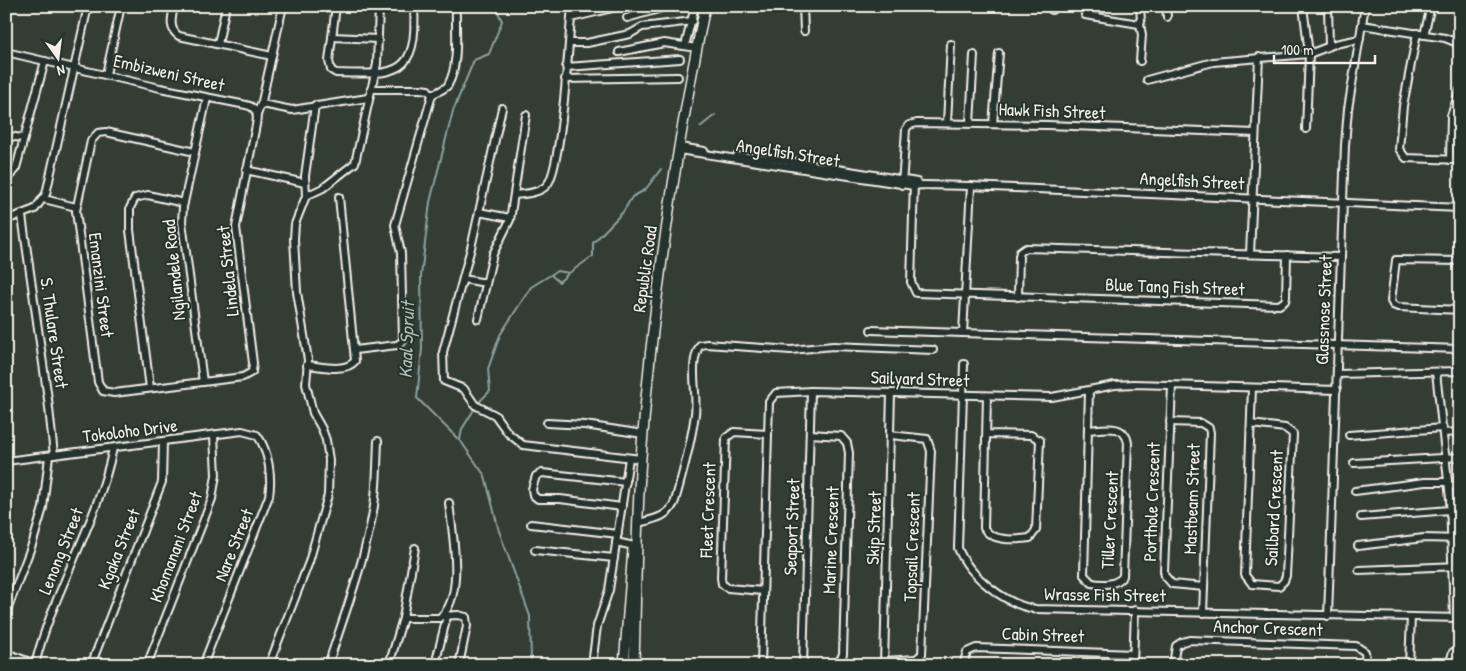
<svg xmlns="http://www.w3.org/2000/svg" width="1466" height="671" font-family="'Patrick Hand',sans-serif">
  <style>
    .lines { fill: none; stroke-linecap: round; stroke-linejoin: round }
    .stream { stroke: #8da29f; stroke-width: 2 }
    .minor-casing { stroke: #f4f1e8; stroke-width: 10 }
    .tertiary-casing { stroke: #f4f1e8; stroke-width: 12 }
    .minor { stroke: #26332d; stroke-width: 6 }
    .tertiary { stroke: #26332d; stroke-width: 9 }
    .labels { text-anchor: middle; stroke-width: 4; stroke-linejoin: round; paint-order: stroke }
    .street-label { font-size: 18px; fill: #f4f1e8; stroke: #26332d }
    .water-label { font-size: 19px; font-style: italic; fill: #b0bcb7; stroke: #26332d }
  </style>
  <rect width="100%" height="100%" fill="#333d34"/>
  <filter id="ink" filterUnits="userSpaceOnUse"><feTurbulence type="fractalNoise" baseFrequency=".02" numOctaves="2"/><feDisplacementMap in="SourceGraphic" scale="10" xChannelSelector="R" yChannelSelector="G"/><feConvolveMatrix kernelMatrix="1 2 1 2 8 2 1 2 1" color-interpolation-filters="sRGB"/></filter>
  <g filter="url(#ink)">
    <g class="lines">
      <g class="stream">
        <polyline points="495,6 502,21 489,54 474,60 453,111 430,202 421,276 422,349 417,398 462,443 485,476 499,531 530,616 531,660 530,665"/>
        <polyline points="700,127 715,115"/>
        <polyline points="551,275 559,282 569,273"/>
        <polyline points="478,403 490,391 488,369 500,335 531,287 557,271 569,273 593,256 593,243 623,212 632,197 645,190 661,169"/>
        <polyline points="460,440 462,429 475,408"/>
      </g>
      <defs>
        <g id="minor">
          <path d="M174,6C172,17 168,29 179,36L272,56"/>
          <path d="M336,6L329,61L331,70L336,73C397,75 418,76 414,6"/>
          <polyline points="803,6 804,31"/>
          <polyline points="1084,6 1085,15 1139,24 1141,22 1140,6"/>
          <polyline points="1166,6 1167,17"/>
          <polyline points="1303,6 1309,54 1306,129"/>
          <polyline points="1328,6 1329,46"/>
          <polyline points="1052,10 1052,6"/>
          <polyline points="571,18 621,6"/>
          <polyline points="627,18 669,6"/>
          <polyline points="1140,24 1142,35 1140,61"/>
          <polyline points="1362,25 1445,38 1460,44"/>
          <polyline points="1417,33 1403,106 1399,149 1406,158 1460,160"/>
          <polyline points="1424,35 1431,6"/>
          <polyline points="332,37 378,39"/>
          <polyline points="569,43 587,43 630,34 642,27 693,21"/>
          <polyline points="218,44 226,6"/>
          <polyline points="685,46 695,6"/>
          <path d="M6,52L160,88L246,105C257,107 258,115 256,125L236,227L253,363L252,372L243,377L114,393L103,391L98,382L76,211L91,141L98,133L106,132L195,152"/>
          <polyline points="619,52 664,43 697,48"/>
          <polyline points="566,67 680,59"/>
          <polyline points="106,74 121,6"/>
          <polyline points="565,79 678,77"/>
          <polyline points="1147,80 1213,62 1309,54 1335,44 1360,39"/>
          <polyline points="371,89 420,89 428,90 432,95"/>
          <polyline points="262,104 292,110 368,98"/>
          <polyline points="502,108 471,248 443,352 444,381 464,389 475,405 495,415 508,433 523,445 641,459"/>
          <polyline points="257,115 262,101 283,6"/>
          <polyline points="947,123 951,44"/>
          <polyline points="970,123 974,55"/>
          <polyline points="993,124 999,53"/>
          <polyline points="6,136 24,138"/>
          <polyline points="680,147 704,151"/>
          <polyline points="679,150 914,186 923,185 971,186 1460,208"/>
          <polyline points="737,156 776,159 917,182"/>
          <polyline points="1450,160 1451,116 1460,90"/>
          <polyline points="246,170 305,183"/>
          <polyline points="6,181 16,168 45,61"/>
          <polyline points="914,182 911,282 916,293 1279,305 1285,301 1286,297 1287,255"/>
          <polyline points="902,185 906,129 909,125 917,123 1047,125 1255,133"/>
          <path d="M514,195C524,194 540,193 547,185C562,168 569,36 572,6"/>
          <polyline points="306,196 323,188 355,163 377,64 379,6"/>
          <polyline points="44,199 76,207"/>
          <polyline points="479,212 510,218"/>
          <polyline points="22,216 48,399 54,455"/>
          <polyline points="6,220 35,209 46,194 88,6"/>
          <polyline points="1250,254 1259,57"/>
          <polyline points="1460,261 1396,260 1391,301 1393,305 1398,307 1460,310"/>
          <polyline points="463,279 486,283"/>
          <polyline points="1018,297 1019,256 1020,252 1026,248 1340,257"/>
          <polyline points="478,319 493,254 510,220 526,115"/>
          <polyline points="871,330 1460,349"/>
          <polyline points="963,333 971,186"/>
          <path d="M355,350L397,345L403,341L401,253L395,225L432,95C436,92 446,89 448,85C460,64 455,29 456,6"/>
          <path d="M964,364L958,548C968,575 1007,606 1036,609L1460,618"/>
          <path d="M307,365C321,366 345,373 355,361L339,197"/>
          <polyline points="1436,372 1450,499 1454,618"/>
          <polyline points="1337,374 1460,371"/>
          <polyline points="203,382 182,222 183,207 207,98"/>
          <polyline points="1172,386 1164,571 1165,576 1172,584 1204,587"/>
          <polyline points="150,388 130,230 130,208 135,198 148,195 184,203"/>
          <polyline points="1170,422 1201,423 1209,428 1210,433 1203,613"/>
          <polyline points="547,423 585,425 643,434"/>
          <polyline points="1251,424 1285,428 1293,434 1286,576 1284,581 1279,586 1252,584 1245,575 1252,388"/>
          <path d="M1088,430C1104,429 1125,423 1128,443L1123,576C1117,585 1102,585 1092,583L1084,575L1089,391"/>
          <polyline points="1443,433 1460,432"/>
          <polyline points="810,434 841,436 847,443 849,453 843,654 839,662 824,665"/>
          <path d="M987,434L1031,435L1040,440L1036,530L1030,538C1016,540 992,542 984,528L987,396"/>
          <polyline points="1349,435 1443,428"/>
          <path d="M6,461L242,431L257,435C269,451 272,477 269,496L203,665"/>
          <polyline points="1354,463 1460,457"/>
          <polyline points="1449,486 1460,485"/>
          <polyline points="1355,491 1425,482 1448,482"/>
          <polyline points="6,503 6,513"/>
          <polyline points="622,507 560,499 538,499 533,495 532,489 536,476 542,473 626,482"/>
          <polyline points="1450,514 1460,513"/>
          <polyline points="1361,517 1450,510"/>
          <path d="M638,523C654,519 669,517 675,501C683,473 691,443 695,414C698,393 688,365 700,345L707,344L791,350L833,346L933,350"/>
          <polyline points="531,524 618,534"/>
          <polyline points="616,542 634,546"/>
          <polyline points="1358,546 1424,538 1460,539"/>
          <polyline points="535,550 614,558"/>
          <polyline points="1359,570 1460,566"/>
          <polyline points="763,591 728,588 722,584 721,578 726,438 734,432 767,434"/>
          <polyline points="6,613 33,542 43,508 49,456"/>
          <polyline points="442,616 458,615 466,617 467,626 459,665"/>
          <polyline points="1328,616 1345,145 1348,109 1365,6"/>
          <path d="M403,618H439C466,600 452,531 449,503"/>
          <polyline points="6,653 35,664"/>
          <polyline points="885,661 916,659 922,654 931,451 927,439 891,435"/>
          <polyline points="884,664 891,393"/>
          <path d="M35,665C53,590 98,523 113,448"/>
          <polyline points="91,665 162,482 163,442"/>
          <polyline points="147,665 212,499 216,475 214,436"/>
          <polyline points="269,665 309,562 328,495 329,460 326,440 322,429 313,413 306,384 308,360 297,292 294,239 295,224 306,196 305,176 315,105"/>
          <path d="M328,665C345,613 365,561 374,506C377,485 377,463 378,441"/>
          <polyline points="389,665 403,618 415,548"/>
          <polyline points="435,665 447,616"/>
          <polyline points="592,665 597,626 609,590 629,458"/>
          <polyline points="761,665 769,402 776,393 811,391 1052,397 1115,385 1134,384 1337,390"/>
          <polyline points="803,665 811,391"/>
          <polyline points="963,665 967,652 976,648 1133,654"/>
          <polyline points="1133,665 1135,610"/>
          <polyline points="1173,665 1176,646 1182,642 1190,640 1356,646 1365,652 1366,665"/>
          <polyline points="1409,665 1411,617"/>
          <polyline points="1449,665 1453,652 1460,649"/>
        </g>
        <g id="tertiary">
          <polyline points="624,665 633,549"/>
          <path d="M634,665C636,596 636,527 641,458C652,306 675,155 705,6"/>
        </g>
      </defs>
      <use href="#minor" class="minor-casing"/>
      <use href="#tertiary" class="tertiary-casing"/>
      <use href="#minor" class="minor"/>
      <use href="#tertiary" class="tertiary"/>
    </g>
  </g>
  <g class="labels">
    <g class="street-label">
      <text transform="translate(169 73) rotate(13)" y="6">Embizweni Street</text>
      <text transform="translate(1052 111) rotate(2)" y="6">Hawk Fish Street</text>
      <text transform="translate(788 153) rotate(9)" y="6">Angelfish Street</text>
      <text transform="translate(1192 181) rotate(3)" y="6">Angelfish Street</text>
      <text transform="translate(645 269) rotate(-82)" y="6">Republic Road</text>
      <text transform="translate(174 270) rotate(-96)" y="6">Ngilandele Road</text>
      <text transform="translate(228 271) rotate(-96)" y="6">Lindela Street</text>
      <text transform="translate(101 285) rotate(83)" y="6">Emanzini Street</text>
      <text transform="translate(1175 287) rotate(2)" y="6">Blue Tang Fish Street</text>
      <text transform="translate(1324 310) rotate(-88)" y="6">Glassnose Street</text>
      <text transform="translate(54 333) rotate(82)" y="6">S. Thulare Street</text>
      <text transform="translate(920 379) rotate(2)" y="6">Sailyard Street</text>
      <text transform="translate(130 431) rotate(-7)" y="6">Tokoloho Drive</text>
      <text transform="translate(1192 499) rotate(-88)" y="6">Mastbeam Street</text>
      <text transform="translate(1152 502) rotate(-88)" y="6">Porthole Crescent</text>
      <text transform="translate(1274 508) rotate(-87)" y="6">Sailbard Crescent</text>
      <text transform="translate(708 510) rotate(-88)" y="6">Fleet Crescent</text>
      <text transform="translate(1110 520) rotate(-87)" y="6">Tiller Crescent</text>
      <text transform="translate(792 527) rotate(-88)" y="6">Seaport Street</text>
      <text transform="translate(874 528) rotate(-88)" y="6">Skip Street</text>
      <text transform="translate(831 540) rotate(-88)" y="6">Marine Crescent</text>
      <text transform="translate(234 545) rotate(-68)" y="6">Nare Street</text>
      <text transform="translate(176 547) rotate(-69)" y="6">Khomanani Street</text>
      <text transform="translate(912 547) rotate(-88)" y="6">Topsail Crescent</text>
      <text transform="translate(119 549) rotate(-68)" y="6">Kgaka Street</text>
      <text transform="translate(61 551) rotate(-68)" y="6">Lenong Street</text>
      <text transform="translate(1105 595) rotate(1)" y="6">Wrasse Fish Street</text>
      <text transform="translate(1268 628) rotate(2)" y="6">Anchor Crescent</text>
      <text transform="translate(1043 635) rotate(2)" y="6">Cabin Street</text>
    </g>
    <g class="water-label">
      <text transform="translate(406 340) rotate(-88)" y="7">Kaal Spruit</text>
    </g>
  </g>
  <rect width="1466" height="671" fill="none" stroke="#26332d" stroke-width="25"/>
  <rect x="12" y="12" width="1441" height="646" fill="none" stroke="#f4f1e8" stroke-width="2" filter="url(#ink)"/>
  <g transform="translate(58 58) rotate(166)" stroke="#26332d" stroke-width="4" paint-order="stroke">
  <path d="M0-4L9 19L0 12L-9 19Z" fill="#f4f1e8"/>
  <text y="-8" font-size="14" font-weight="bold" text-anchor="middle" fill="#f4f1e8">N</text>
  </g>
  <path d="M1274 55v8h101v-8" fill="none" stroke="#f4f1e8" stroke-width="2.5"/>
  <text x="1281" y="55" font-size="15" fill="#f4f1e8" stroke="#26332d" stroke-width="4" paint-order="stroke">100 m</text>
</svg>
